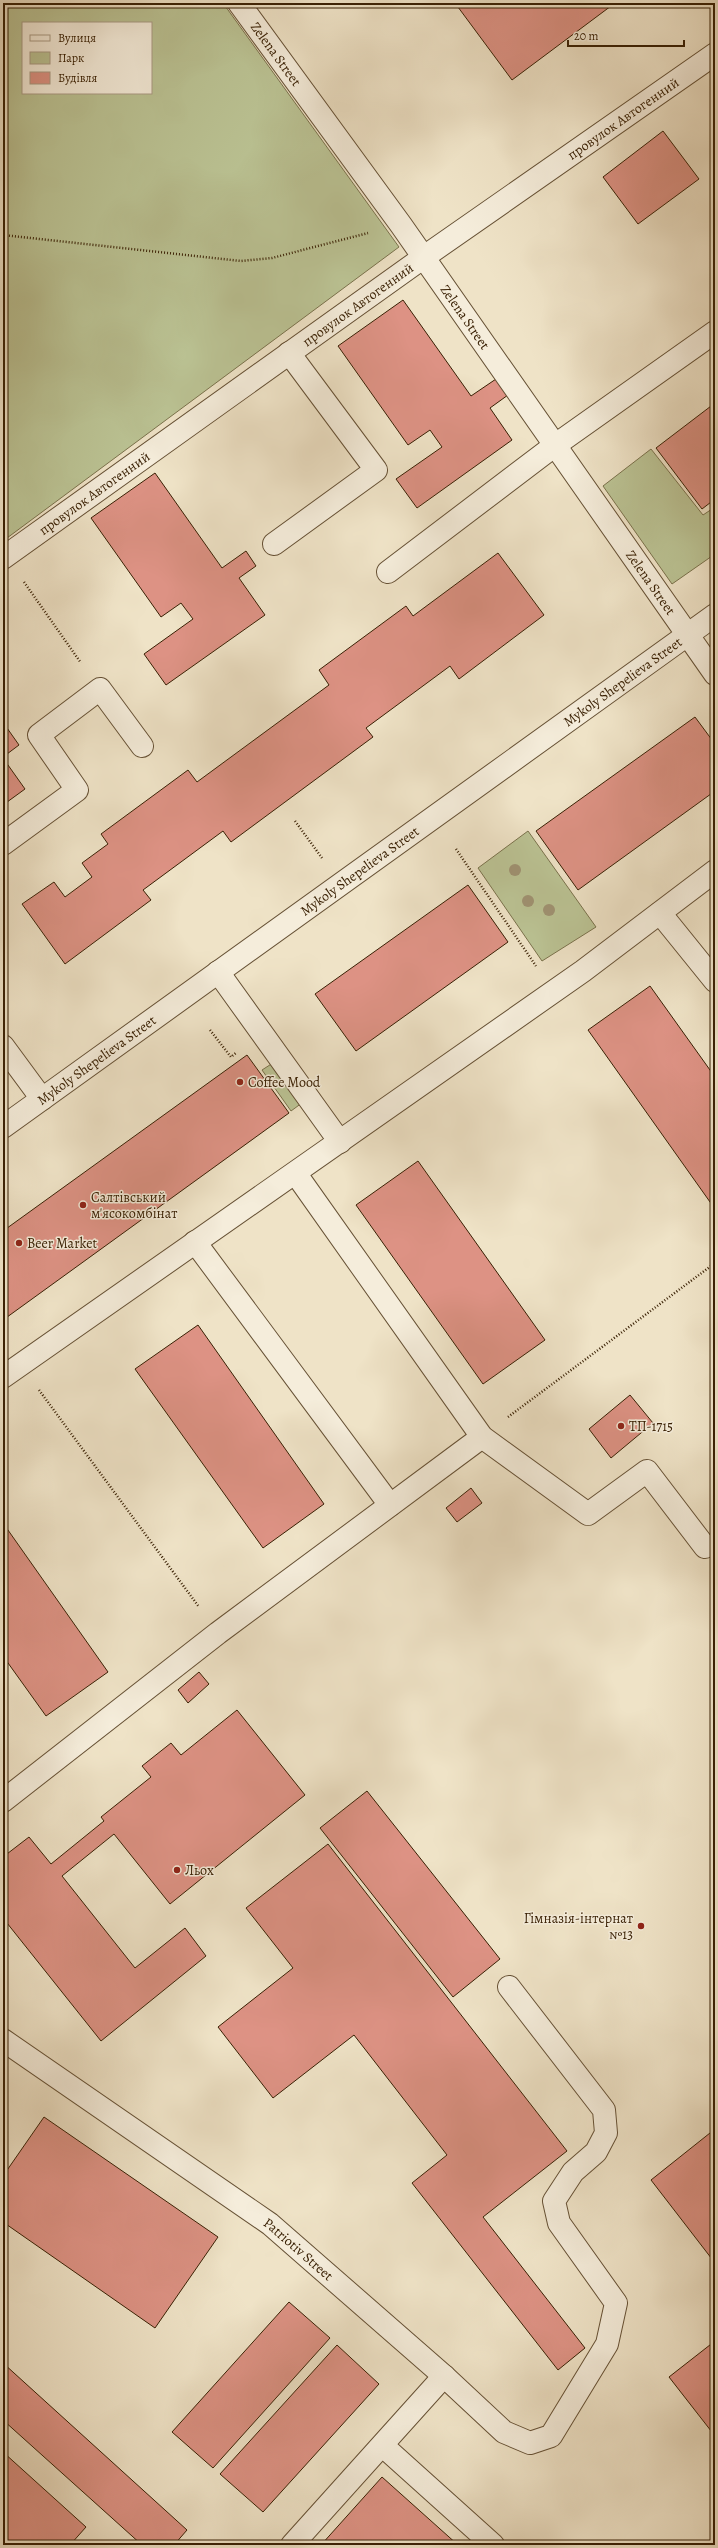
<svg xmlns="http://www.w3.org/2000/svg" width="718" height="2548" font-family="Alegreya,serif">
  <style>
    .green { fill: #bbc394; stroke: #7a724c; fill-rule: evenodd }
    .building { fill: #dd9284; stroke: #392004 }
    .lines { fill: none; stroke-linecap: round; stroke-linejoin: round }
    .minor-casing { stroke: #665135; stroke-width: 24 }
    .path { stroke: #392004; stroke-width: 2.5; stroke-dasharray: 1 2; stroke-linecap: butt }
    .minor { stroke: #f5eddb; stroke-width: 22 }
    .tree { fill: #a09373 }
    .poi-dot { fill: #8f2418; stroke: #f5eddb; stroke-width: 1.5 }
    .labels { text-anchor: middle; stroke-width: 3; stroke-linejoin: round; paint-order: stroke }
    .street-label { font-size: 14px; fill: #392004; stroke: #f5eddb }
    .poi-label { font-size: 14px; fill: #392004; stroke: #f5eddb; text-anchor: start }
  </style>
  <rect width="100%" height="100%" fill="#efe3c7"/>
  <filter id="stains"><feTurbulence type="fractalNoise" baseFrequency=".005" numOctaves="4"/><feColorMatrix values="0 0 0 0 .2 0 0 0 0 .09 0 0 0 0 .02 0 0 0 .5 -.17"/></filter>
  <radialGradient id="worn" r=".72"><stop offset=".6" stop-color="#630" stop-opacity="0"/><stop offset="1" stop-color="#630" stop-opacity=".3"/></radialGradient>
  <g class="green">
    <path d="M3,3H223L399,247L3,541ZM23,23H151V93H23Z"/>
    <polygon points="651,449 703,515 715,507 715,554 672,584 603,486"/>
    <polygon points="528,831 596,927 542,961 478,868"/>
    <polygon points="276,1061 306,1100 291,1111 262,1070"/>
  </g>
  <g class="building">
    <polygon points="455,3 615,3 512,80"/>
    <polygon points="663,131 699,179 638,224 603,177"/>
    <polygon points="403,300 471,396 496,379 508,395 490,408 512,440 417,508 396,479 442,447 430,430 408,445 338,346"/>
    <polygon points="715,403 715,499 702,509 656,448"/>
    <polygon points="155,473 222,568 246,551 256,566 239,578 265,615 166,685 144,654 193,619 181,603 161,617 91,518"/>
    <polygon points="498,553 544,615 459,679 450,666 366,728 373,737 231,842 223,831 143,890 151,900 65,964 22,904 54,882 65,897 92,877 82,863 108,844 101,834 188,770 197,782 329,685 319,670 406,606 413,616"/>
    <polygon points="695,717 715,744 715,791 578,890 536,831"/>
    <polygon points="7,728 19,745 3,757 3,731"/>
    <polygon points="3,758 25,789 3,805"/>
    <polygon points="468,885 508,942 356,1051 315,994"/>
    <polygon points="650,986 715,1077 715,1209 588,1030"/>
    <polygon points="247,1055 289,1113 3,1320 3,1231"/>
    <polygon points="418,1161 545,1340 483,1384 356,1205"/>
    <polygon points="198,1325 324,1504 263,1548 135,1369"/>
    <polygon points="630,1395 653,1423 611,1458 589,1429"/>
    <polygon points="471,1488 482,1503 457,1522 446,1508"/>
    <polygon points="3,1523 108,1672 46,1716 3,1656"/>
    <polygon points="199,1672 209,1684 188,1703 178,1690"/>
    <polygon points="237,1710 305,1795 170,1904 114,1834 62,1876 135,1968 185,1928 206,1956 101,2041 3,1918 3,1857 29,1837 51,1864 104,1821 101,1817 151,1777 142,1766 171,1743 181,1755"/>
    <polygon points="367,1791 500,1959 453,1997 320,1828"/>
    <polygon points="328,1844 567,2151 483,2217 585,2348 558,2370 412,2183 447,2155 354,2035 273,2098 218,2027 293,1968 246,1908"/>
    <polygon points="44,2117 218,2237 155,2328 3,2222 3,2176"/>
    <polygon points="715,2129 715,2263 651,2180"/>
    <polygon points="289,2302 330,2338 213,2468 172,2432"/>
    <polygon points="715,2341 715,2436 669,2377"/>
    <polygon points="337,2345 379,2384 263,2512 220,2474"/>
    <polygon points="3,2363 187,2530 174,2545 142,2545 3,2420"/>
    <polygon points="3,2452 86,2527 70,2545 3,2545"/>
    <polygon points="382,2477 458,2545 321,2545"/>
  </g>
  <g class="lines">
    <defs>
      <g id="minor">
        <path id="s1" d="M239,3L401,225L715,674"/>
        <polyline points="274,544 376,470 289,353"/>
        <path id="s2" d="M3,558L424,257L715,54"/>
        <polyline points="388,572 554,446 715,332"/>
        <polyline points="3,844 77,790 39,735 100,689 142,746"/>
        <polyline points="660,913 715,981"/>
        <polyline points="218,972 340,1142"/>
        <polyline points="3,1046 42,1099"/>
        <path id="s3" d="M3,1127L715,615"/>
        <polyline points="296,1174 482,1437 588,1514 647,1471 705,1547"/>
        <polyline points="195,1242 390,1505"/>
        <polyline points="3,1377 583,971 715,871"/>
        <polyline points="3,1801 218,1633 482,1437"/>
        <path id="s4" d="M3,2040L270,2224L444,2376L504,2432L530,2443L551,2436L607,2344L616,2303L559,2223L554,2201L573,2172L596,2152L606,2133L604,2110L509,1987"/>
        <polyline points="383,2446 493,2545"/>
        <polyline points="292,2545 444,2376"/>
      </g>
    </defs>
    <use href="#minor" class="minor-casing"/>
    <g class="path">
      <polyline points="3,235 241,261 272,258 368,233"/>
      <polyline points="24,582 81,663"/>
      <polyline points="295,821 322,858"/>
      <polyline points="456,849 536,966"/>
      <polyline points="210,1030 231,1057 237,1052"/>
      <polyline points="39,1390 199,1607"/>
      <polyline points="508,1417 715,1263"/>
    </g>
    <use href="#minor" class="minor"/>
  </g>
  <g class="tree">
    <circle cx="515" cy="870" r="6"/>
    <circle cx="528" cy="901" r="6"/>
    <circle cx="549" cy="910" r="6"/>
  </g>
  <g class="poi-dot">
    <circle cx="240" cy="1082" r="4"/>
    <circle cx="83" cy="1205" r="4"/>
    <circle cx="19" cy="1243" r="4"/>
    <circle cx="621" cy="1426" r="4"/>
    <circle cx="177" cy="1870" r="4"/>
    <circle cx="641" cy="1926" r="4"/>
  </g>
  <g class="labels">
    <g class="street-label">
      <text dy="5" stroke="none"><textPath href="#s1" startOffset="63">Zelena Street</textPath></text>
      <text dy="5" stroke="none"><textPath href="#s2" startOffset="760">провулок Автогенний</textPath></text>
      <text dy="5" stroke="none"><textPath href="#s2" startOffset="436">провулок Автогенний</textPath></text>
      <text dy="5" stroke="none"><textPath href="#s1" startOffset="387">Zelena Street</textPath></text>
      <text dy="5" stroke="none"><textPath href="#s2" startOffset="112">провулок Автогенний</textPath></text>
      <text dy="5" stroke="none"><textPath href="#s1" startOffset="711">Zelena Street</textPath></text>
      <text dy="5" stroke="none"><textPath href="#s3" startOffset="763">Mykoly Shepelieva Street</textPath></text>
      <text dy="5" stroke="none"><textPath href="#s3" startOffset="439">Mykoly Shepelieva Street</textPath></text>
      <text dy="5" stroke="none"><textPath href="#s3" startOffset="115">Mykoly Shepelieva Street</textPath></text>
      <text dy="5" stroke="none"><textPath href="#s4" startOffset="362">Patriotiv Street</textPath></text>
    </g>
    <g class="poi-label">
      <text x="248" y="1087">Coffee Mood</text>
      <text x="91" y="1202">Салтівський<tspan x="91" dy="16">м'ясокомбінат</tspan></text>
      <text x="27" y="1248">Beer Market</text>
      <text x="629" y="1431">ТП-1715</text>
      <text x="185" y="1875">Льох</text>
      <text x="633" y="1923" text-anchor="end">Гімназія-інтернат<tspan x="633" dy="16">№13</tspan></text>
    </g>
  </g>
  <rect width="718" height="2548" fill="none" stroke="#efe3c7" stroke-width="16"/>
  <rect x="4" y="4" width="710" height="2540" fill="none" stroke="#392004" stroke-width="2"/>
  <rect x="8" y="8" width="702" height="2532" fill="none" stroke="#392004"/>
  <rect x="22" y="22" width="130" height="72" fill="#f5eddb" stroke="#aa9b85"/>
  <rect x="30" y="35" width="20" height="6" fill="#f5eddb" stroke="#aa9b85"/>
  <text x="58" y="42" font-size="12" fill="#392004">Вулиця</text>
  <rect x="30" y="52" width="20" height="12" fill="#bbc394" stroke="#aa9b85"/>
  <text x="58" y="62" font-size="12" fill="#392004">Парк</text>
  <rect x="30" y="72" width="20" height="12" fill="#dd9284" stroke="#aa9b85"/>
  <text x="58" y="82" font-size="12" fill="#392004">Будівля</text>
  <path d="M568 40v6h116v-6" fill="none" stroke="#392004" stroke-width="2"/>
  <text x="574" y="40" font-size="12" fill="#392004" stroke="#f5eddb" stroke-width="3" paint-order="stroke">20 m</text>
  <rect width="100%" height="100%" filter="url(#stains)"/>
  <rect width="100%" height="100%" fill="url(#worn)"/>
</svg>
